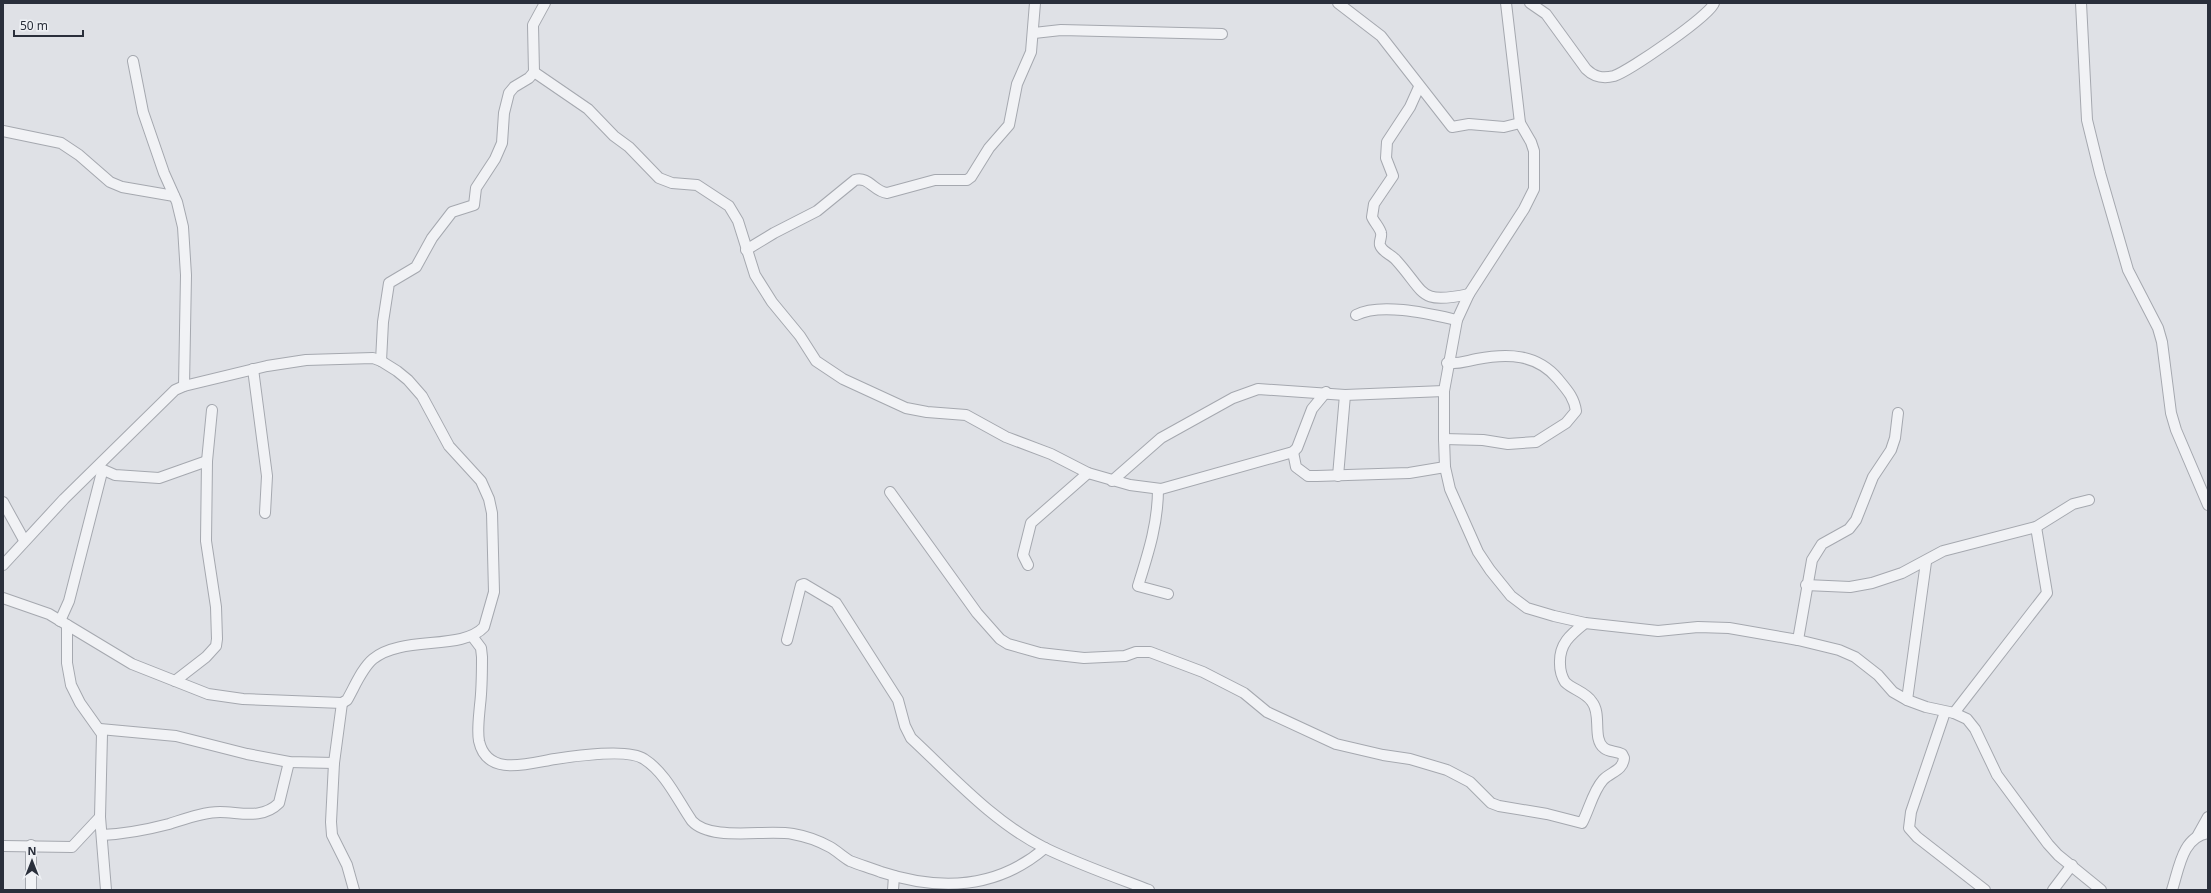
<svg xmlns="http://www.w3.org/2000/svg" width="2211" height="893" font-family="'Noto Sans',sans-serif">
  <style>
    .lines { fill: none; stroke-linecap: round; stroke-linejoin: round }
    .minor-casing { stroke: #a5a8af; stroke-width: 12 }
    .minor { stroke: #f1f2f5; stroke-width: 10 }
  </style>
  <rect width="100%" height="100%" fill="#dfe1e6"/>
  <g class="lines">
    <defs>
      <g id="minor">
        <polyline points="1338,3 1381,36 1452,127 1469,124 1504,127 1520,123"/>
        <polyline points="1506,3 1520,123 1531,142 1534,151 1534,189 1524,209 1469,294 1457,320 1444,391 1444,439 1445,467 1450,489 1478,552 1490,570 1511,596 1527,608 1554,616 1585,623 1658,631 1698,627 1729,628 1798,640 1839,650 1855,657 1878,675 1893,692 1907,700 1926,707 1954,713 1967,719 1975,729 1997,775 2048,844 2058,855 2101,890"/>
        <path d="M1530,3L1546,14L1586,69C1594,77 1602,79 1614,76C1629,71 1711,15 1714,3"/>
        <polyline points="2081,3 2087,120 2100,173 2128,270 2158,328 2162,342 2171,413 2176,430 2208,505"/>
        <polyline points="1034,33 1061,30 1222,34"/>
        <polyline points="133,61 143,112 164,173 177,202 183,227 186,275 184,386"/>
        <polyline points="534,72 588,109 614,136 629,147 659,178 672,183 697,185 729,206 738,221 755,275 772,302 800,336 816,361 843,379 906,408 927,412 966,415 1006,437 1051,454 1088,473 1130,485 1161,489 1293,452 1297,448 1312,409 1326,392"/>
        <path d="M1419,87L1410,107L1387,142L1386,158L1393,176L1374,204L1372,217C1374,222 1380,228 1381,233C1382,237 1379,241 1380,245C1382,252 1392,255 1396,260C1426,293 1418,305 1469,294"/>
        <polyline points="3,131 61,143 79,155 110,182 122,187 174,196"/>
        <path d="M746,250L774,233L817,211L855,180C869,176 874,192 887,193L935,180H967L971,177L989,148L1009,125L1017,84L1031,52L1035,3"/>
        <path d="M1356,315C1381,302 1430,314 1457,320"/>
        <polyline points="381,361 383,322 389,283 416,267 432,238 452,212 474,205 476,188 495,159 502,143 504,113 509,93 514,87 529,78 534,72 533,25 545,3"/>
        <polyline points="253,369 267,476 265,513"/>
        <path d="M1444,439L1483,440L1508,444L1536,442L1566,423L1576,411C1574,397 1567,390 1558,379C1537,354 1508,353 1477,359C1466,361 1460,364 1447,363"/>
        <polyline points="1293,452 1296,467 1308,476 1317,476 1409,473 1445,467"/>
        <polyline points="99,468 115,475 159,478 207,461"/>
        <polyline points="1338,476 1345,395"/>
        <polyline points="1112,481 1161,438 1233,398 1258,389 1345,395 1444,391"/>
        <path d="M1158,489C1158,524 1148,554 1138,586L1168,594"/>
        <path d="M890,492L977,613L1000,639L1008,644L1040,653L1084,658L1125,656L1136,652H1150L1203,672L1244,693L1267,712L1336,744L1383,755L1410,759L1447,770L1470,782L1491,803L1499,806L1547,814L1582,823C1589,810 1593,791 1603,780C1610,772 1623,771 1624,758L1622,754C1616,751 1609,752 1604,748C1592,739 1602,714 1592,702C1586,692 1573,690 1565,682C1562,677 1560,670 1560,664C1559,644 1570,635 1585,623"/>
        <polyline points="3,502 24,540"/>
        <path d="M3,565L64,499L175,390L184,386L267,366L306,360L373,358L381,361L397,371L408,380L422,396L449,446L481,481L489,499L492,513L494,592L484,627C462,651 402,635 373,659C362,668 354,688 347,700L342,703L243,699L208,694L132,664L49,614L3,598"/>
        <polyline points="1028,565 1023,555 1031,523 1088,473"/>
        <polyline points="1806,585 1850,587 1872,583 1902,573 1943,551 2036,527 2073,504 2089,500"/>
        <polyline points="60,621 69,601 102,472"/>
        <polyline points="67,625 67,663 71,685 80,703 102,734 100,817 106,890"/>
        <path d="M472,636L481,648L482,657C482,673 482,689 480,705C479,717 477,730 479,741C487,778 530,763 555,759C575,756 628,748 644,759C666,773 678,801 692,821C711,842 766,829 793,834C805,836 819,841 830,847C837,851 843,857 850,861C860,865 871,868 881,872C939,891 997,889 1045,848"/>
        <path d="M787,640L801,585L804,584L836,603L898,700L905,726L911,738C953,777 993,822 1045,848C1078,864 1115,877 1149,890"/>
        <polyline points="1798,640 1812,560 1822,544 1849,529 1856,520 1873,477 1891,450 1895,438 1898,413"/>
        <polyline points="175,681 206,657 216,646 217,639 216,607 206,541 207,461 212,410"/>
        <polyline points="1907,700 1926,562"/>
        <polyline points="342,703 334,763 331,822 332,835 347,865 354,890"/>
        <polyline points="1945,712 1911,812 1909,828 1917,837 1985,890"/>
        <polyline points="1954,713 2047,593 2036,527"/>
        <polyline points="100,729 176,736 247,754 289,762 334,763"/>
        <path d="M102,835C125,834 146,830 169,824C185,819 203,812 220,812C240,812 262,820 279,803L289,762"/>
        <polyline points="2198,835 2208,817"/>
        <polyline points="3,846 72,847 100,817"/>
        <polyline points="31,890 31,845"/>
        <polyline points="893,890 894,876"/>
        <polyline points="2053,890 2072,865"/>
        <path d="M2172,890C2179,869 2182,837 2208,833"/>
      </g>
    </defs>
    <use href="#minor" class="minor-casing"/>
    <use href="#minor" class="minor"/>
  </g>
  <rect width="2211" height="893" fill="none" stroke="#2a2f3b" stroke-width="8"/>
  <g transform="translate(32 861)" stroke="#eef0f4" stroke-width="3" paint-order="stroke">
  <path d="M0-3L7 15L0 10L-7 15Z" fill="#2a2f3b"/>
  <text y="-6" font-size="11" font-weight="bold" text-anchor="middle" fill="#2a2f3b">N</text>
  </g>
  <path d="M14 30v6h69v-6" fill="none" stroke="#2a2f3b" stroke-width="2"/>
  <text x="20" y="30" font-size="12" fill="#2a2f3b" stroke="#eef0f4" stroke-width="3" paint-order="stroke">50 m</text>
</svg>
